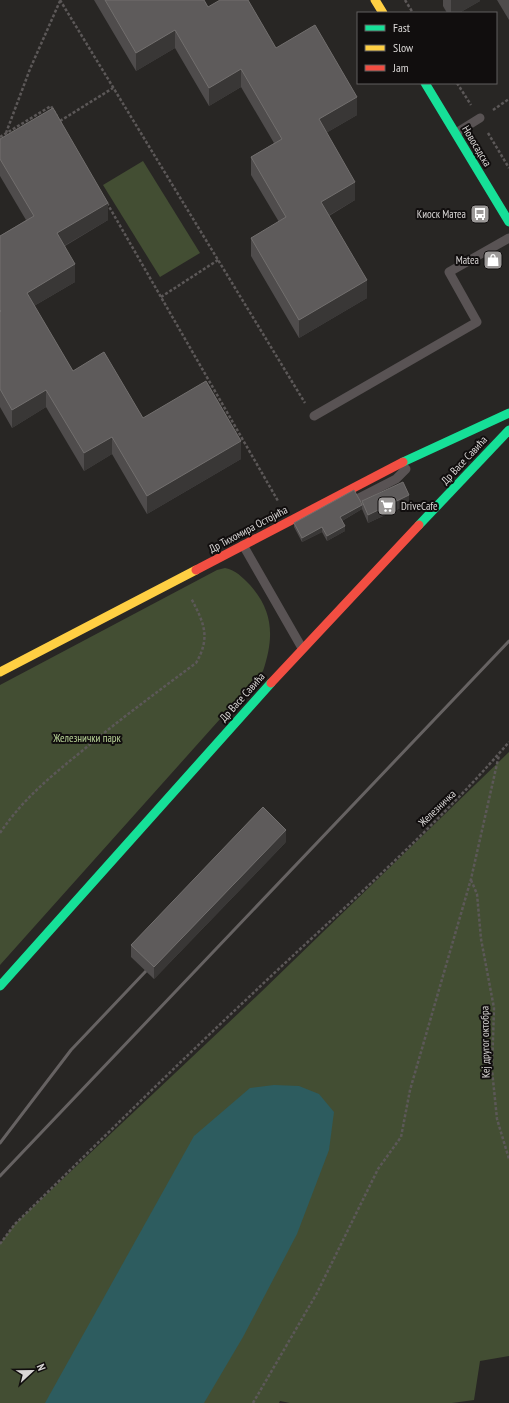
<svg xmlns="http://www.w3.org/2000/svg" width="509" height="1403" font-family="'PT Sans Narrow',sans-serif">
  <style>
    .green { fill: #434e33 }
    .water { fill: #2d5c5f }
    .lines { fill: none; stroke-linecap: round; stroke-linejoin: round }
    .path { stroke: #5c5858; stroke-width: 2.5; stroke-dasharray: 3 2; stroke-linecap: butt }
    .lane { stroke: #595354; stroke-width: 9 }
    .fast { stroke: #16e098; stroke-width: 9 }
    .slow { stroke: #ffcf43; stroke-width: 9 }
    .jam { stroke: #f24e42; stroke-width: 9 }
    .rail { stroke: #666262; stroke-width: 3 }
    .wall { fill: #4f4c4c }
    .shaded-wall { fill: #393736 }
    .building { fill: #5e5b5b; stroke: #726f6e }
    .labels { text-anchor: middle; stroke-width: 4; stroke-linejoin: round; paint-order: stroke }
    .street-label { font-size: 11px; fill: #dad7d6; stroke: #110e0e }
    .poi-label { font-size: 11px; fill: #dad7d6; stroke: #110e0e; text-anchor: end }
    .park-label { font-size: 11px; fill: #bad598; stroke: #110e0e }
  </style>
  <rect width="100%" height="100%" fill="#282624"/>
  <g class="green">
    <polygon points="143,161 200,253 160,277 103,185"/>
    <path d="M225,568C236,570 242,577 250,585C274,612 274,638 263,671L0,965V685L217,570Z"/>
    <polygon points="509,752 509,1356 480,1361 474,1400 452,1403 290,1403 280,1401 279,1403 0,1403 0,1244 15,1224 260,993"/>
  </g>
  <polygon class="water" points="274,1085 299,1086 319,1094 334,1112 329,1150 297,1234 243,1337 204,1403 45,1403 194,1136 250,1088"/>
  <g class="lines">
    <g class="path">
      <polyline points="60,0 305,403"/>
      <polyline points="405,0 413,13"/>
      <polyline points="457,83 471,105"/>
      <polyline points="493,110 509,99"/>
      <polyline points="60,121 113,88"/>
      <polyline points="6,133 30,69 60,1"/>
      <polyline points="488,133 509,168"/>
      <polyline points="0,137 51,106 57,116"/>
      <polyline points="107,203 278,501"/>
      <polyline points="161,297 218,260"/>
      <path d="M0,833C23,799 50,777 82,751C119,720 157,692 196,663C211,637 204,623 191,598"/>
      <polyline points="471,880 477,894 481,939 494,1008 492,1070 497,1119 509,1159"/>
      <path d="M0,1244L15,1224C93,1148 170,1071 249,997C337,913 430,834 509,742"/>
      <polyline points="253,1403 317,1293 378,1169 401,1137 410,1090 471,879 499,755"/>
    </g>
    <g class="lane">
      <polyline points="456,133 480,118"/>
      <polyline points="314,416 477,322 449,272 509,238"/>
      <polyline points="357,499 396,479 406,469"/>
      <polyline points="243,545 302,648"/>
    </g>
    <g class="fast">
      <polyline points="425,83 509,222"/>
      <polyline points="403,462 509,413"/>
      <polyline points="419,525 509,430"/>
      <polyline points="0,986 271,683"/>
    </g>
    <g class="slow">
      <polyline points="375,0 383,13"/>
      <polyline points="0,672 196,570"/>
    </g>
    <g class="jam">
      <polyline points="196,570 403,462"/>
      <polyline points="271,683 419,525"/>
    </g>
    <g class="rail">
      <polyline points="0,1143 71,1050 146,971"/>
      <polyline points="0,1176 509,641"/>
    </g>
  </g>
  <g class="wall">
    <polygon points="94,0 204,0 208,7 276,48 357,115 326,133 355,200 329,216 367,298 299,338 251,256 251,238 279,222 251,175 251,157 274,143 241,87 209,106 175,48 136,71"/>
    <polygon points="443,0 480,0 480,1 459,13 447,13 443,6"/>
    <polygon points="497,0 509,0 509,20"/>
    <polygon points="0,139 108,220 65,246 75,282 34,306 73,371 143,418 241,459 147,514 112,454 84,471 46,407 12,428 0,407 0,236 26,220 0,176"/>
    <polygon points="362,501 409,504 368,523 362,509 342,521 345,531 327,541 322,532 302,542 294,527 294,523 362,504"/>
    <polygon points="286,842 154,979 131,957 131,945"/>
  </g>
  <g class="shaded-wall">
    <polygon points="451,0 480,0 480,1 459,13 451,13"/>
    <polygon points="175,30 175,48 136,71 136,53"/>
    <polygon points="241,69 241,87 209,106 209,88"/>
    <polygon points="357,97 357,115 319,137 319,119"/>
    <polygon points="355,182 355,200 321,220 321,202"/>
    <polygon points="108,203 108,220 57,250 57,233"/>
    <polygon points="75,264 75,282 27,310 27,293"/>
    <polygon points="367,280 367,298 299,338 299,320"/>
    <polygon points="46,390 46,407 12,428 12,410"/>
    <polygon points="112,437 112,454 84,471 84,453"/>
    <polygon points="241,441 241,459 147,514 147,496"/>
    <polygon points="409,495 409,504 368,523 368,515"/>
    <polygon points="362,505 362,509 340,522 340,517"/>
    <polygon points="345,526 345,531 327,541 327,536"/>
    <polygon points="322,527 322,532 302,542 302,538"/>
    <polygon points="286,830 286,842 154,979 154,967"/>
  </g>
  <g class="building">
    <polygon points="105,0 204,0 208,7 220,0 248,0 276,48 315,25 357,97 319,119 355,182 321,202 367,280 299,320 251,238 286,217 251,157 282,139 241,69 209,88 175,30 136,53"/>
    <polygon points="53,108 108,203 57,233 75,264 27,293 73,371 104,352 143,418 206,381 241,441 147,496 112,437 84,453 46,390 12,410 0,389 0,312 1,311 0,310 0,236 34,216 0,159 0,139"/>
    <polygon points="403,482 409,495 368,515 362,501"/>
    <polygon points="354,490 362,504 362,505 340,517 345,526 327,536 322,527 302,538 294,523"/>
    <polygon points="263,807 286,830 154,967 131,945"/>
  </g>
  <defs>
    <symbol id="bus-square" viewBox="-11 -11 22 22"><rect x="-9" y="-9" width="18" height="18" rx="4" fill="#9c9998" stroke="#110e0e"/><path d="M-5-6H5V4H4V6H2V4H-2V6H-4V4H-5ZM-3.5-4V0h7V-4ZM-3.5 1.2v1.5H-2V1.2ZM2 1.2v1.5H3.5V1.2Z" fill="#fff"/></symbol>
    <symbol id="shop-square" viewBox="-11 -11 22 22"><rect x="-9" y="-9" width="18" height="18" rx="4" fill="#9c9998" stroke="#110e0e"/><path d="M-5-2.5h2.3a2.7 3.5 0 0 1 5.4 0H5L5.5 6h-11ZM-1.5-2.5h3a1.5 2.3 0 0 0-3 0Z" fill="#fff"/></symbol>
    <symbol id="supermarket-square" viewBox="-11 -11 22 22"><rect x="-9" y="-9" width="18" height="18" rx="4" fill="#9c9998" stroke="#110e0e"/><path d="M-6-5.5h2.5l.6 2H6L4.5 2H-2.5L-4.4-4H-6ZM-1.5 3.2a1.3 1.3 0 1 0 .1 0ZM3 3.2a1.3 1.3 0 1 0 .1 0Z" fill="#fff"/></symbol>
  </defs>
  <g fill-rule="evenodd">
    <use href="#bus-square" x="469" y="203" width="22" height="22"/>
    <use href="#shop-square" x="482" y="249" width="22" height="22"/>
    <use href="#supermarket-square" x="376" y="495" width="22" height="22"/>
  </g>
  <g class="labels">
    <g class="street-label">
      <text transform="translate(477 146) rotate(59)" y="4">Новосадска</text>
      <text transform="translate(464 460) rotate(-47)" y="4">Др Васе Савића</text>
      <text transform="translate(248 529) rotate(-28)" y="4">Др Тихомира Остојића</text>
      <text transform="translate(242 697) rotate(-48)" y="4">Др Васе Савића</text>
      <text transform="translate(437 808) rotate(-44)" y="4">Железничка</text>
      <text transform="translate(485 1042) rotate(-91)" y="4">Кеј другог октобра</text>
    </g>
    <g class="poi-label">
      <text x="466" y="218">Киоск Матеа</text>
      <text x="479" y="264">Matea</text>
      <text x="401" y="510" text-anchor="start">DriveCafe</text>
    </g>
    <g class="park-label">
      <text x="87" y="742">Железнички парк</text>
    </g>
  </g>
  <rect x="357" y="12" width="140" height="72" fill="#110e0e" stroke="#615e5e"/>
  <rect x="365" y="25" width="20" height="6" fill="#16e098" stroke="#615e5e"/>
  <text x="393" y="32" font-size="12" fill="#dad7d6">Fast</text>
  <rect x="365" y="45" width="20" height="6" fill="#ffcf43" stroke="#615e5e"/>
  <text x="393" y="52" font-size="12" fill="#dad7d6">Slow</text>
  <rect x="365" y="65" width="20" height="6" fill="#f24e42" stroke="#615e5e"/>
  <text x="393" y="72" font-size="12" fill="#dad7d6">Jam</text>
  <g transform="translate(32 1371) rotate(68)" stroke="#110e0e" stroke-width="3" paint-order="stroke">
  <path d="M0-3L7 15L0 10L-7 15Z" fill="#dad7d6"/>
  <text y="-6" font-size="11" font-weight="bold" text-anchor="middle" fill="#dad7d6">N</text>
  </g>
</svg>
